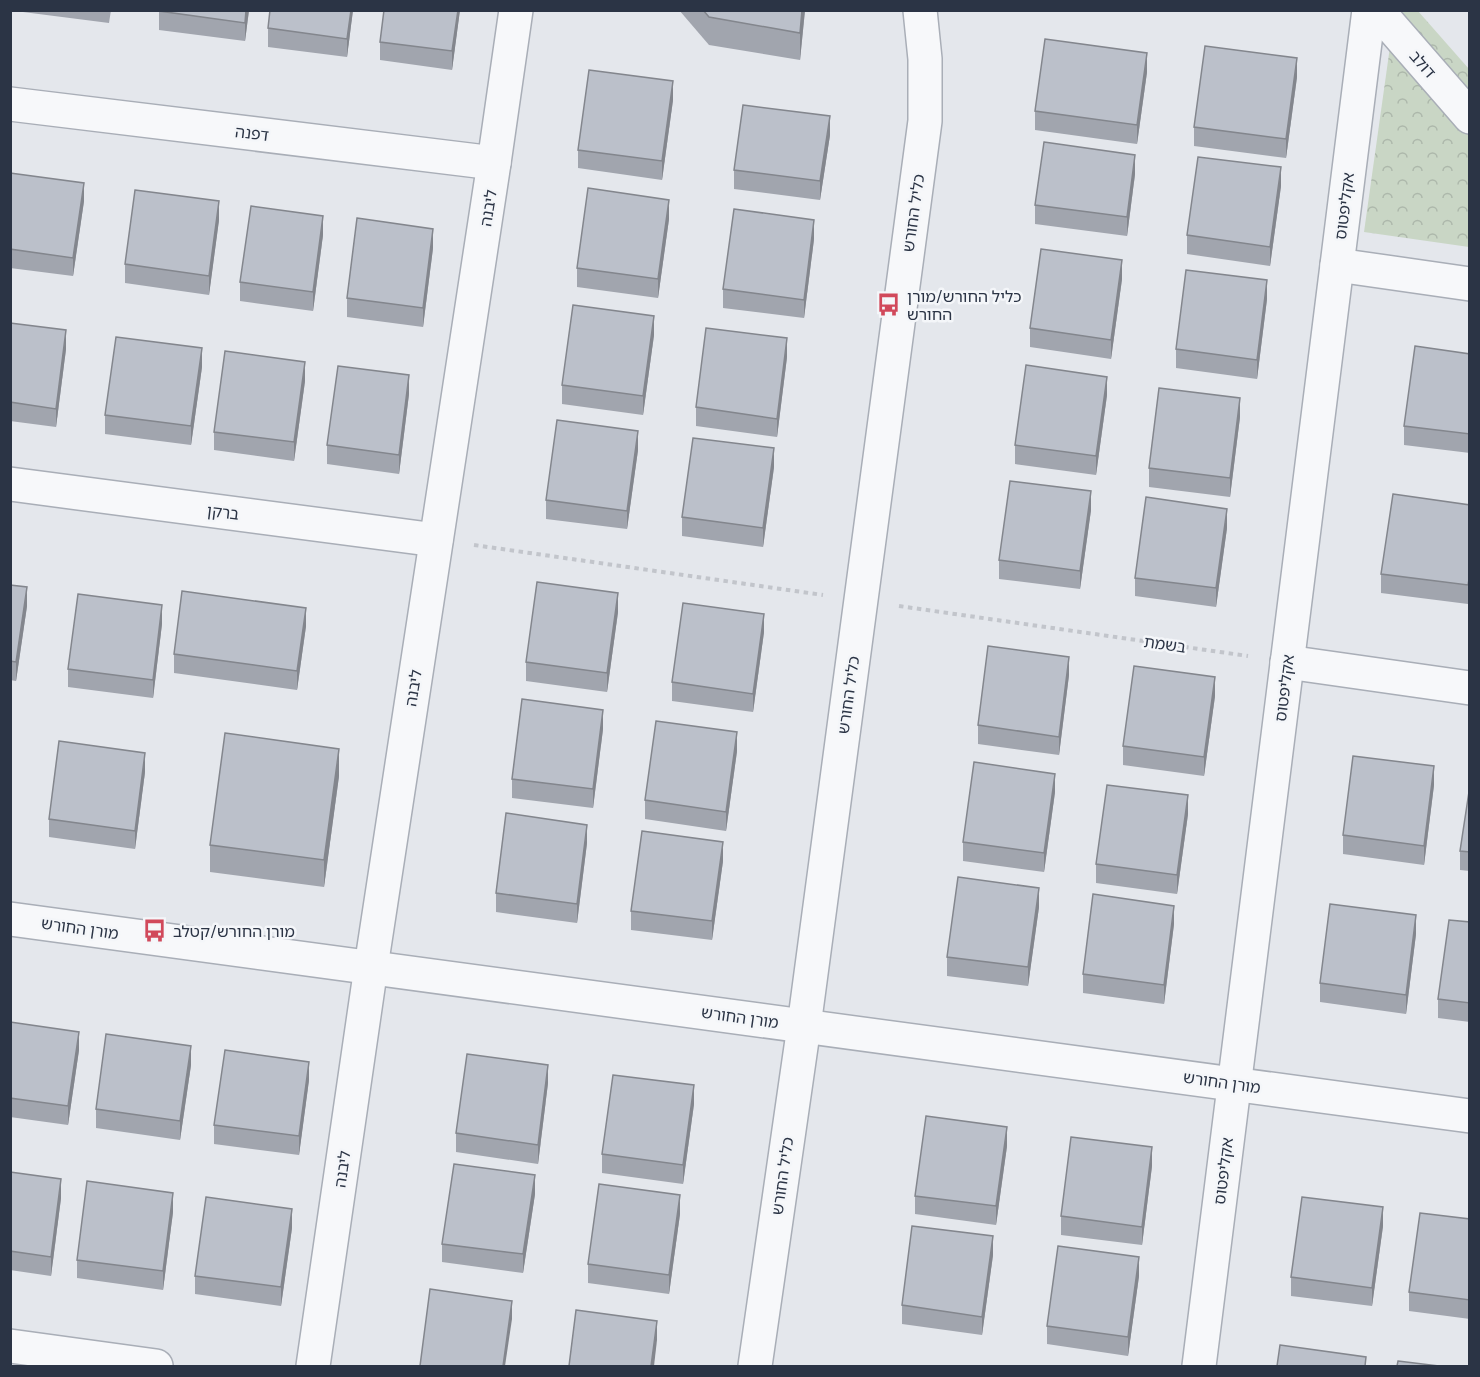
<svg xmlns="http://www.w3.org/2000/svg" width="1480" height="1377" font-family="Karla,'Noto Sans Hebrew',sans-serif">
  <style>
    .park { fill: url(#park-crowns) }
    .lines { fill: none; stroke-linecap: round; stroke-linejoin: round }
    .minor-casing { stroke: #a9aeb7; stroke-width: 36 }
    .path { stroke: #c2c5cb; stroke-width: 4; stroke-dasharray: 4.5 4.5; stroke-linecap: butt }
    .minor { stroke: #f7f8fa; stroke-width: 33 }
    .wall { fill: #a1a5ae }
    .shaded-wall { fill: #83868d }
    .building { fill: #bbc0ca; stroke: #83868d; stroke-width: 1.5 }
    .labels { text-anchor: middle; stroke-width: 5; stroke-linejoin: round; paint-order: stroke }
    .street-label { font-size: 16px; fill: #2b3445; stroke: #f4f6f9 }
    .poi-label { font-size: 16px; fill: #2b3445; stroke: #f4f6f9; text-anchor: start }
  </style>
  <defs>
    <pattern id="park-crowns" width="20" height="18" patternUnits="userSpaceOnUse" patternTransform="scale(1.5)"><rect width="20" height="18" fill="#c9d6c5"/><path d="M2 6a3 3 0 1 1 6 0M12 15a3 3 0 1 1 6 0" fill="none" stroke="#adb8ab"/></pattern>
  </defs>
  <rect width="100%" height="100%" fill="#e4e7ec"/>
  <polygon class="park" points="1395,11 1418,11 1469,69 1469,247 1364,232"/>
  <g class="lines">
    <defs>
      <g id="minor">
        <polyline points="1377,10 1470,117"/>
        <polyline points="10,104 494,163"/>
        <polyline points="1337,265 1470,284"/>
        <polyline points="10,484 436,540"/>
        <polyline points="1287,662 1470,688"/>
        <polyline points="10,919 1470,1116"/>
        <polyline points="10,1346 156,1366"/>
        <polyline points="313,1366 371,967 494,163 516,10"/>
        <polyline points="755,1366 804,1026 925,121 925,59 920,10"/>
        <polyline points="1199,1366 1369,10"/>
      </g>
    </defs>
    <use href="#minor" class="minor-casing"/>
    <g class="path">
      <polyline points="474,545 823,595"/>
      <polyline points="899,606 1248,656"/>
    </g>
    <use href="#minor" class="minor"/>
  </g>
  <g class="wall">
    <polygon points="23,10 111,10 109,23 23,12"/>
    <polygon points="159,10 249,10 245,41 159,30"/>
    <polygon points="353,10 347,57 268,47 268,28"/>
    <polygon points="460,10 452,70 380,60 380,42"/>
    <polygon points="679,10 805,10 800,60 709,45"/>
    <polygon points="1147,72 1137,144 1035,130 1035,111"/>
    <polygon points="1297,77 1286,158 1194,146 1194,127"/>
    <polygon points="673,100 662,180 578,168 578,150"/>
    <polygon points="830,135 820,200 734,189 734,170"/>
    <polygon points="10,173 84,201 73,276 10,268"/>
    <polygon points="1135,174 1127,236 1035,224 1035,205"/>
    <polygon points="1281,186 1270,266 1187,254 1187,235"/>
    <polygon points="669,219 658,298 577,287 577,268"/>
    <polygon points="219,220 209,295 125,283 125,264"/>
    <polygon points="323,235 313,311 240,301 240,282"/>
    <polygon points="814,239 804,318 723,308 723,289"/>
    <polygon points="433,248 423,327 347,317 347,298"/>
    <polygon points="1122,279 1111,359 1030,347 1030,328"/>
    <polygon points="1267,299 1257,379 1176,368 1176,349"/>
    <polygon points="10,323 66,349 56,427 10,421"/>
    <polygon points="654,335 643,415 562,404 562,385"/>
    <polygon points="1470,354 1470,453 1404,445 1404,426"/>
    <polygon points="787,357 777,437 696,426 696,407"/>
    <polygon points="202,367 191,445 105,434 105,415"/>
    <polygon points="305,381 294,461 214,450 214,432"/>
    <polygon points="409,394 399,474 327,464 327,445"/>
    <polygon points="1107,395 1096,475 1015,464 1015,445"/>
    <polygon points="1240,417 1230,497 1149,487 1149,468"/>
    <polygon points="638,450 627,529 546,519 546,500"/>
    <polygon points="774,467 763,547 682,536 682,517"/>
    <polygon points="1470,505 1470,592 1468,604 1381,593 1381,574"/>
    <polygon points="1091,510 1080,589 999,579 999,560"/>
    <polygon points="1227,528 1216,607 1135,596 1135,578"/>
    <polygon points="10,585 27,606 16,681 10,680"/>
    <polygon points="618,612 607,692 526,681 526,662"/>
    <polygon points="162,624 153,698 68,687 68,669"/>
    <polygon points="306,626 297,690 174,673 174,654"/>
    <polygon points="764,632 753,712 672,701 672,682"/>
    <polygon points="1069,675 1059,755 978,744 978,725"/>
    <polygon points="1215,696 1204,776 1123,765 1123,746"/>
    <polygon points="603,729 593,808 512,798 512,779"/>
    <polygon points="737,751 726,831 645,819 645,800"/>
    <polygon points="145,772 135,849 49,837 49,819"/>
    <polygon points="339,776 324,887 210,872 210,845"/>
    <polygon points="1434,785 1424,865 1343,854 1343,835"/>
    <polygon points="1470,785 1470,871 1460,870 1460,851"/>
    <polygon points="1055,792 1044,872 963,861 963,842"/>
    <polygon points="1188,814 1177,894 1096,883 1096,864"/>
    <polygon points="587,843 577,923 496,912 496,893"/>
    <polygon points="723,861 712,940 631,930 631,911"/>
    <polygon points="1039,907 1028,986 947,976 947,957"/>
    <polygon points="1470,922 1470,1022 1438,1018 1438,999"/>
    <polygon points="1174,924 1164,1004 1083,993 1083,974"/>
    <polygon points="1416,934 1406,1014 1320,1002 1320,983"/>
    <polygon points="10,1022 79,1050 68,1125 10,1117"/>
    <polygon points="191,1065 180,1140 96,1128 96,1109"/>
    <polygon points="309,1080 299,1155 214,1144 214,1125"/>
    <polygon points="548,1083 538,1164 456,1152 456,1133"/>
    <polygon points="694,1104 683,1184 602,1173 602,1154"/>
    <polygon points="1007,1146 996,1225 915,1214 915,1196"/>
    <polygon points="1152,1166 1142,1245 1061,1235 1061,1216"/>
    <polygon points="10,1172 61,1198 51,1276 10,1270"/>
    <polygon points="535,1194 523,1273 442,1262 442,1244"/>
    <polygon points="173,1212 163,1290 77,1278 77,1260"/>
    <polygon points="680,1214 669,1294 588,1283 588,1264"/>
    <polygon points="1470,1219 1470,1319 1409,1311 1409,1292"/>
    <polygon points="1383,1226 1372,1306 1291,1296 1291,1277"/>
    <polygon points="292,1228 281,1306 195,1294 195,1276"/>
    <polygon points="993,1255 982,1335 902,1324 902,1305"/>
    <polygon points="1139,1276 1128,1356 1047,1344 1047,1326"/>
  </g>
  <g class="shaded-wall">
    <polygon points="246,10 249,10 245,41 245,23"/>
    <polygon points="351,10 353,10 347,57 347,39"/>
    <polygon points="458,10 460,10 452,70 452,51"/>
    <polygon points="802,10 805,10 800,60 800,33"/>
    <polygon points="1147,53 1147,72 1137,144 1137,125"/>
    <polygon points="1297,58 1297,77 1286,158 1286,139"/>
    <polygon points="673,81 673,100 662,180 662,161"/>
    <polygon points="830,116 830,135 820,200 820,181"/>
    <polygon points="1135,155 1135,174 1127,236 1127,217"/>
    <polygon points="1281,167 1281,186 1270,266 1270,247"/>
    <polygon points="84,183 84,201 73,276 73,258"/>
    <polygon points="669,200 669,219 658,298 658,279"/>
    <polygon points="219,201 219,220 209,295 209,276"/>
    <polygon points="323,216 323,235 313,311 313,292"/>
    <polygon points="814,220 814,239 804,318 804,300"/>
    <polygon points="433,229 433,248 423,327 423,308"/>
    <polygon points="1122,260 1122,279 1111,359 1111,340"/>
    <polygon points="1267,280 1267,299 1257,379 1257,360"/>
    <polygon points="654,316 654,335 643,415 643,396"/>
    <polygon points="66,330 66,349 56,427 56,409"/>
    <polygon points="787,338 787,357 777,437 777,419"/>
    <polygon points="202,348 202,367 191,445 191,426"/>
    <polygon points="305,362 305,381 294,461 294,442"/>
    <polygon points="409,375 409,394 399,474 399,455"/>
    <polygon points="1107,377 1107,395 1096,475 1096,456"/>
    <polygon points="1240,398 1240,417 1230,497 1230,478"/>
    <polygon points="638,431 638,450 627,529 627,511"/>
    <polygon points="774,448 774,467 763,547 763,528"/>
    <polygon points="1091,491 1091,510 1080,589 1080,571"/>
    <polygon points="1227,509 1227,528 1216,607 1216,588"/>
    <polygon points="1470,573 1470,592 1468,604 1468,585"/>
    <polygon points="27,587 27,606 16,681 16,662"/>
    <polygon points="618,593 618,612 607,692 607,673"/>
    <polygon points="162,605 162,624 153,698 153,680"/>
    <polygon points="306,608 306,626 297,690 297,671"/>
    <polygon points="764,614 764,632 753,712 753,694"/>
    <polygon points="1069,657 1069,675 1059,755 1059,737"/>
    <polygon points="1215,677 1215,696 1204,776 1204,757"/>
    <polygon points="603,710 603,729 593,808 593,789"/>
    <polygon points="737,732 737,751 726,831 726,812"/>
    <polygon points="339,749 339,776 324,887 324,860"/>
    <polygon points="145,753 145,772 135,849 135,831"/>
    <polygon points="1434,766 1434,785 1424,865 1424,846"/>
    <polygon points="1055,774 1055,792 1044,872 1044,853"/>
    <polygon points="1188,795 1188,814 1177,894 1177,875"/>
    <polygon points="587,825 587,843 577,923 577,904"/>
    <polygon points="723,842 723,861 712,940 712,921"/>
    <polygon points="1039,888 1039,907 1028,986 1028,967"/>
    <polygon points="1174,906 1174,924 1164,1004 1164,985"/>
    <polygon points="1416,915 1416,934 1406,1014 1406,995"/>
    <polygon points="79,1032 79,1050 68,1125 68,1106"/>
    <polygon points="191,1046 191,1065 180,1140 180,1121"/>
    <polygon points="309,1062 309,1080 299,1155 299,1136"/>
    <polygon points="548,1065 548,1083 538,1164 538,1145"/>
    <polygon points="694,1085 694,1104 683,1184 683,1165"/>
    <polygon points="1007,1127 1007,1146 996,1225 996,1206"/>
    <polygon points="1152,1147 1152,1166 1142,1245 1142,1227"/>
    <polygon points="535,1175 535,1194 523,1273 523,1254"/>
    <polygon points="61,1179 61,1198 51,1276 51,1257"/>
    <polygon points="173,1193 173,1212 163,1290 163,1271"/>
    <polygon points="680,1195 680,1214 669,1294 669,1275"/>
    <polygon points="1383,1207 1383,1226 1372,1306 1372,1288"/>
    <polygon points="292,1209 292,1228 281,1306 281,1287"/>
    <polygon points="993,1236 993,1255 982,1335 982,1317"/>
    <polygon points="1139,1257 1139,1276 1128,1356 1128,1337"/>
    <polygon points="512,1301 512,1319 505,1366 503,1366"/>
    <polygon points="657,1321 657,1340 654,1366 651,1366"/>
  </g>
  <g class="building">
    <polygon points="159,10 246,10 245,23 159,11"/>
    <polygon points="270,10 351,10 347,39 268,28"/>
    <polygon points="384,10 458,10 452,51 380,42"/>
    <polygon points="703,10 802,10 800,33 709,17"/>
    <polygon points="1045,39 1147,53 1137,125 1035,111"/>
    <polygon points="1205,46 1297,58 1286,139 1194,127"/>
    <polygon points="589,70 673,81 662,161 578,150"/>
    <polygon points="743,105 830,116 820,181 734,170"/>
    <polygon points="1044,142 1135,155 1127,217 1035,205"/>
    <polygon points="1198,157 1281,167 1270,247 1187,235"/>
    <polygon points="10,173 84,183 73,258 10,249"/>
    <polygon points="588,188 669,200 658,279 577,268"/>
    <polygon points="135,190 219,201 209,276 125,264"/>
    <polygon points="251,206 323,216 313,292 240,282"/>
    <polygon points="734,209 814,220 804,300 723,289"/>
    <polygon points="357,218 433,229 423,308 347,298"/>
    <polygon points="1041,249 1122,260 1111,340 1030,328"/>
    <polygon points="1186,270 1267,280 1257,360 1176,349"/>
    <polygon points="573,305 654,316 643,396 562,385"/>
    <polygon points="10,323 66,330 56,409 10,402"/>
    <polygon points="706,328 787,338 777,419 696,407"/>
    <polygon points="116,337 202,348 191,426 105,415"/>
    <polygon points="1415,346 1470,354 1470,434 1404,426"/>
    <polygon points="225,351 305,362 294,442 214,432"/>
    <polygon points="1026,365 1107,377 1096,456 1015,445"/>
    <polygon points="338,366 409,375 399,455 327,445"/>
    <polygon points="1159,388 1240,398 1230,478 1149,468"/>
    <polygon points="557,420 638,431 627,511 546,500"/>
    <polygon points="693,438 774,448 763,528 682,517"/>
    <polygon points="1010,481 1091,491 1080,571 999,560"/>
    <polygon points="1393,494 1470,505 1470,573 1468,585 1381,574"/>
    <polygon points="1146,497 1227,509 1216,588 1135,578"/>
    <polygon points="537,582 618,593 607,673 526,662"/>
    <polygon points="10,585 27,587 16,662 10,661"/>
    <polygon points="182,591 306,608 297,671 174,654"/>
    <polygon points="78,594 162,605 153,680 68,669"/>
    <polygon points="683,603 764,614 753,694 672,682"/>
    <polygon points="988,646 1069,657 1059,737 978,725"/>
    <polygon points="1134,666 1215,677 1204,757 1123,746"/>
    <polygon points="522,699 603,710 593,789 512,779"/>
    <polygon points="656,721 737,732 726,812 645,800"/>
    <polygon points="225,733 339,749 324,860 210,845"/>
    <polygon points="59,741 145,753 135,831 49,819"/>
    <polygon points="1353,756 1434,766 1424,846 1343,835"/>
    <polygon points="974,762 1055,774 1044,853 963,842"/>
    <polygon points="1107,785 1188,795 1177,875 1096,864"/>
    <polygon points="1470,785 1470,852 1460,851"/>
    <polygon points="506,813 587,825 577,904 496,893"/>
    <polygon points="642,831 723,842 712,921 631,911"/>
    <polygon points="958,877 1039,888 1028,967 947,957"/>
    <polygon points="1093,894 1174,906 1164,985 1083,974"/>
    <polygon points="1330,904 1416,915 1406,995 1320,983"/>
    <polygon points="1449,920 1470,922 1470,1003 1438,999"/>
    <polygon points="10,1022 79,1032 68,1106 10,1098"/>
    <polygon points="106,1034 191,1046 180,1121 96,1109"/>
    <polygon points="225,1050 309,1062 299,1136 214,1125"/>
    <polygon points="467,1054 548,1065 538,1145 456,1133"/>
    <polygon points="613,1075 694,1085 683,1165 602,1154"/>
    <polygon points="926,1116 1007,1127 996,1206 915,1196"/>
    <polygon points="1071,1137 1152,1147 1142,1227 1061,1216"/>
    <polygon points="454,1164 535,1175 523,1254 442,1244"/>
    <polygon points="10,1172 61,1179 51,1257 10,1251"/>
    <polygon points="87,1181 173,1193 163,1271 77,1260"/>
    <polygon points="599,1184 680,1195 669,1275 588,1264"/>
    <polygon points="206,1197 292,1209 281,1287 195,1276"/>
    <polygon points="1302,1197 1383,1207 1372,1288 1291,1277"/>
    <polygon points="1420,1213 1470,1219 1470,1300 1409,1292"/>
    <polygon points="912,1226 993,1236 982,1317 902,1305"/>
    <polygon points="1058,1246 1139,1257 1128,1337 1047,1326"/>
    <polygon points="430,1289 512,1301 503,1366 420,1366"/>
    <polygon points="576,1310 657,1321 651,1366 569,1366"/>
    <polygon points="1280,1345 1366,1357 1365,1366 1277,1366"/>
    <polygon points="1398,1361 1439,1366 1397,1366"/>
  </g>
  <defs>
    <symbol id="bus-bare" viewBox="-9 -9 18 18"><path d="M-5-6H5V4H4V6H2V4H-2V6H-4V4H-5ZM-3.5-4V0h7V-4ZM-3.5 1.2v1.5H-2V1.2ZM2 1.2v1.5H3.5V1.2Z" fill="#d1495b" stroke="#f4f6f9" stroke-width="2.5" paint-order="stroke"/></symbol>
  </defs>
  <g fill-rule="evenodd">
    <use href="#bus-bare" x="872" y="288" width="33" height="33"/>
    <use href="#bus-bare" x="138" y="914" width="33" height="33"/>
  </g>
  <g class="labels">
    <g class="street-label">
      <text transform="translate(1423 64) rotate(49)" y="6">דולב</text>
      <text transform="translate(252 133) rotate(7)" y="6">דפנה</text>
      <text transform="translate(1344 206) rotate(-83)" y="6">אקליפטוס</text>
      <text transform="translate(488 208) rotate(-81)" y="6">ליבנה</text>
      <text transform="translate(913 213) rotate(-82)" y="6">כליל החורש</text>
      <text transform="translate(223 512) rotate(7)" y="6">ברקן</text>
      <text transform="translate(1165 644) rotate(8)" y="6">בשמת</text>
      <text transform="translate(413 688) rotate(-81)" y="6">ליבנה</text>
      <text transform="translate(1284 688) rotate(-83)" y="6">אקליפטוס</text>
      <text transform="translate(848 695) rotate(-82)" y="6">כליל החורש</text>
      <text transform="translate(80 928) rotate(8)" y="6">מורן החורש</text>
      <text transform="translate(740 1017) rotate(8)" y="6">מורן החורש</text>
      <text transform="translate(1222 1082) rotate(8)" y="6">מורן החורש</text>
      <text transform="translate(342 1169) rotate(-82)" y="6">ליבנה</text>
      <text transform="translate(1223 1171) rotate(-83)" y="6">אקליפטוס</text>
      <text transform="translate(782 1176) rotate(-82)" y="6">כליל החורש</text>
    </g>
    <g class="poi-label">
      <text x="907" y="302">כליל החורש/מורן<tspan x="907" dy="18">החורש</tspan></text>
      <text x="173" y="937">מורן החורש/קטלב</text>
    </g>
  </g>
  <rect width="1480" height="1377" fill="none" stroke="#2b3445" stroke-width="24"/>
</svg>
